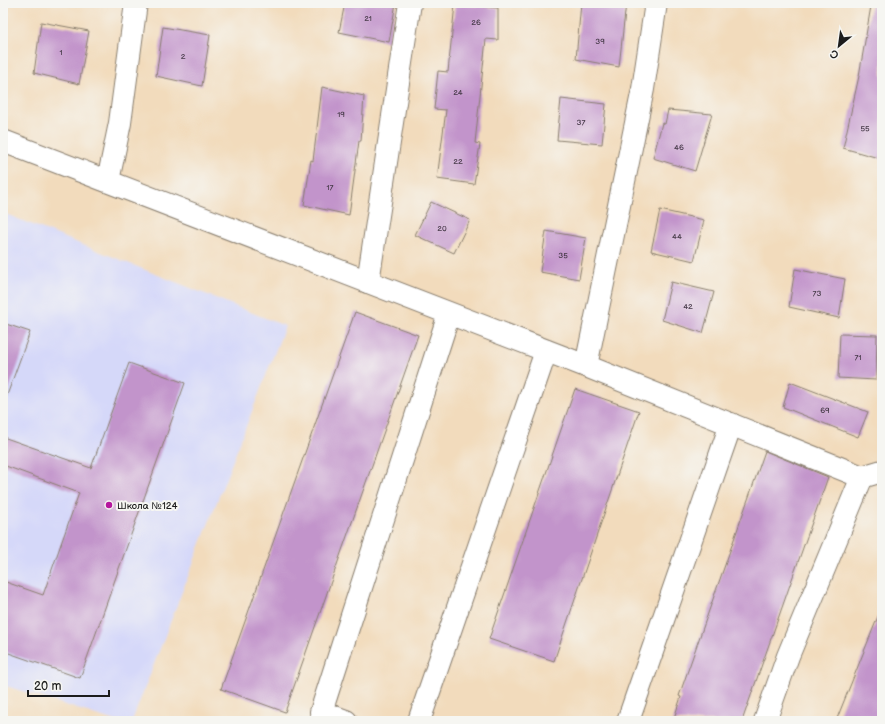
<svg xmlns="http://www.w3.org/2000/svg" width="885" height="724" font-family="'Balsamiq Sans',sans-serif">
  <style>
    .built { fill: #d5d8f9 }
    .building { fill: #c294cb }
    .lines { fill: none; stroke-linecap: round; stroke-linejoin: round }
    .minor-casing { stroke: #877c6c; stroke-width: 24 }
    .minor { stroke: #fff; stroke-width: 22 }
    .poi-dot { fill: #b5179e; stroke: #f6f6f2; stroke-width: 1.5 }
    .labels { text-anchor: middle; stroke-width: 4; stroke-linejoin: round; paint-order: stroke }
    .number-label { font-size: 8px; fill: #463a48 }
    .poi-label { font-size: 10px; fill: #1c1c1c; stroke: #f6f6f2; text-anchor: start }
  </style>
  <rect width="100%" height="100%" fill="#f6f6f2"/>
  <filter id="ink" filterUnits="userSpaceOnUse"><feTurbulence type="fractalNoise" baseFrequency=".025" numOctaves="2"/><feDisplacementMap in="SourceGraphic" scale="8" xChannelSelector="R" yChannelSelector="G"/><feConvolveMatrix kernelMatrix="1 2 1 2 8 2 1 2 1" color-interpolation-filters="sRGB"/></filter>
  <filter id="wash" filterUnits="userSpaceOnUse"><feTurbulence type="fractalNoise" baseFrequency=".012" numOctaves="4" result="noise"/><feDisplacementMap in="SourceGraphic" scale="16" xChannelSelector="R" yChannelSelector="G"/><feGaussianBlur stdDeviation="0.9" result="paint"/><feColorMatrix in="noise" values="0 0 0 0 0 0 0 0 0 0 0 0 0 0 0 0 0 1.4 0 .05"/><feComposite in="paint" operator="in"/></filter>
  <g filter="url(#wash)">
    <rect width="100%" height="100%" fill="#f2dbbc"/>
    <polygon class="built" points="3,213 285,326 132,721 115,721 3,685"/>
    <g id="blocks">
      <g class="building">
        <polygon points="345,3 396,3 389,42 339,32"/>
        <polygon points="581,3 626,3 619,67 576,59"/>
        <polygon points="455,4 498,8 498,40 486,39 475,143 480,144 474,184 437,179 446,110 434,109 438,71 448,72"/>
        <polygon points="871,6 882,7 882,159 843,148 859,76"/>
        <polygon points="41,22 89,31 79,84 34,73"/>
        <polygon points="163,27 210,35 202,86 156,76"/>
        <polygon points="322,87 364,96 361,141 359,141 349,215 304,205 311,160 313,161"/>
        <polygon points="561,99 606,104 602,144 557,140"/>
        <polygon points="668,110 712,114 695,171 653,158 662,123 665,124"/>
        <polygon points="431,202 470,220 454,253 415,235"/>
        <polygon points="660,210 704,220 694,261 651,251"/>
        <polygon points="546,231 586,238 579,279 540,272"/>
        <polygon points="795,269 845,279 839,318 789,307"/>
        <polygon points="671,282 714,292 703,333 662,320"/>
        <polygon points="355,312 418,335 285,712 221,689"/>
        <polygon points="3,323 30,332 6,398 3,398"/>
        <polygon points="840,334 877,335 876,380 838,378"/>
        <polygon points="129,363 185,383 80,678 3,651 3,581 43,595 79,493 3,465 3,437 91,468"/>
        <polygon points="790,382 868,412 858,437 783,407"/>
        <polygon points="575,389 639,411 554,661 489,639"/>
        <polygon points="765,451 828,477 742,721 673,721 681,697 679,696"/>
        <polygon points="881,609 882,721 836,721"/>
      </g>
    </g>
  </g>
  <g filter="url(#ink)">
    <use href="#blocks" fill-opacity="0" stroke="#877c6c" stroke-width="1"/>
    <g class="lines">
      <defs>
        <g id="minor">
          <polyline points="3,141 586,366 862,477"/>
          <polyline points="108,181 120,123 136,3"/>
          <polyline points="368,282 410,3"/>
          <polyline points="586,366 643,89 656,3"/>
          <polyline points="862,477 882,471"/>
          <polyline points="346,721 321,712 449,314"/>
          <polyline points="419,721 546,351"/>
          <polyline points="628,721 731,424"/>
          <polyline points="765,721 788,656 862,477"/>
        </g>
      </defs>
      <use href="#minor" class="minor-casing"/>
      <use href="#minor" class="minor"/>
    </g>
  </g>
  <circle class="poi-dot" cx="109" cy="505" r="4"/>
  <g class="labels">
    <g class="number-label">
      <text x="368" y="21">21</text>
      <text x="476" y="25">26</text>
      <text x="600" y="44">39</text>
      <text x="61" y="55">1</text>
      <text x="183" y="59">2</text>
      <text x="458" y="95">24</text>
      <text x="341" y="117">19</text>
      <text x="581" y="125">37</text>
      <text x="865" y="131">55</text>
      <text x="679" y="150">46</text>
      <text x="458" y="164">22</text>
      <text x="330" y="190">17</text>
      <text x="442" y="231">20</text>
      <text x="677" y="239">44</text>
      <text x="563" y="258">35</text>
      <text x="817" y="296">73</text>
      <text x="688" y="309">42</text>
      <text x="858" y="360">71</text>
      <text x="825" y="413">69</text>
    </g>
    <g class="poi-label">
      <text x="117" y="509">Школа №124</text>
    </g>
  </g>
  <rect width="885" height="724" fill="none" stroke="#f6f6f2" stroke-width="16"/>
  <g transform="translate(839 46) rotate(209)" stroke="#f6f6f2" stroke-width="3" paint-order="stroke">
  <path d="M0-3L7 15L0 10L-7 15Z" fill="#1c1c1c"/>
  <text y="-6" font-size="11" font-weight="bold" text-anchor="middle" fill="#1c1c1c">С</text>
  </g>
  <path d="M28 690v6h81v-6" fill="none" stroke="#1c1c1c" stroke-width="2"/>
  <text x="34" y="690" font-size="12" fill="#1c1c1c" stroke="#f6f6f2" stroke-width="3" paint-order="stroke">20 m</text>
</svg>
